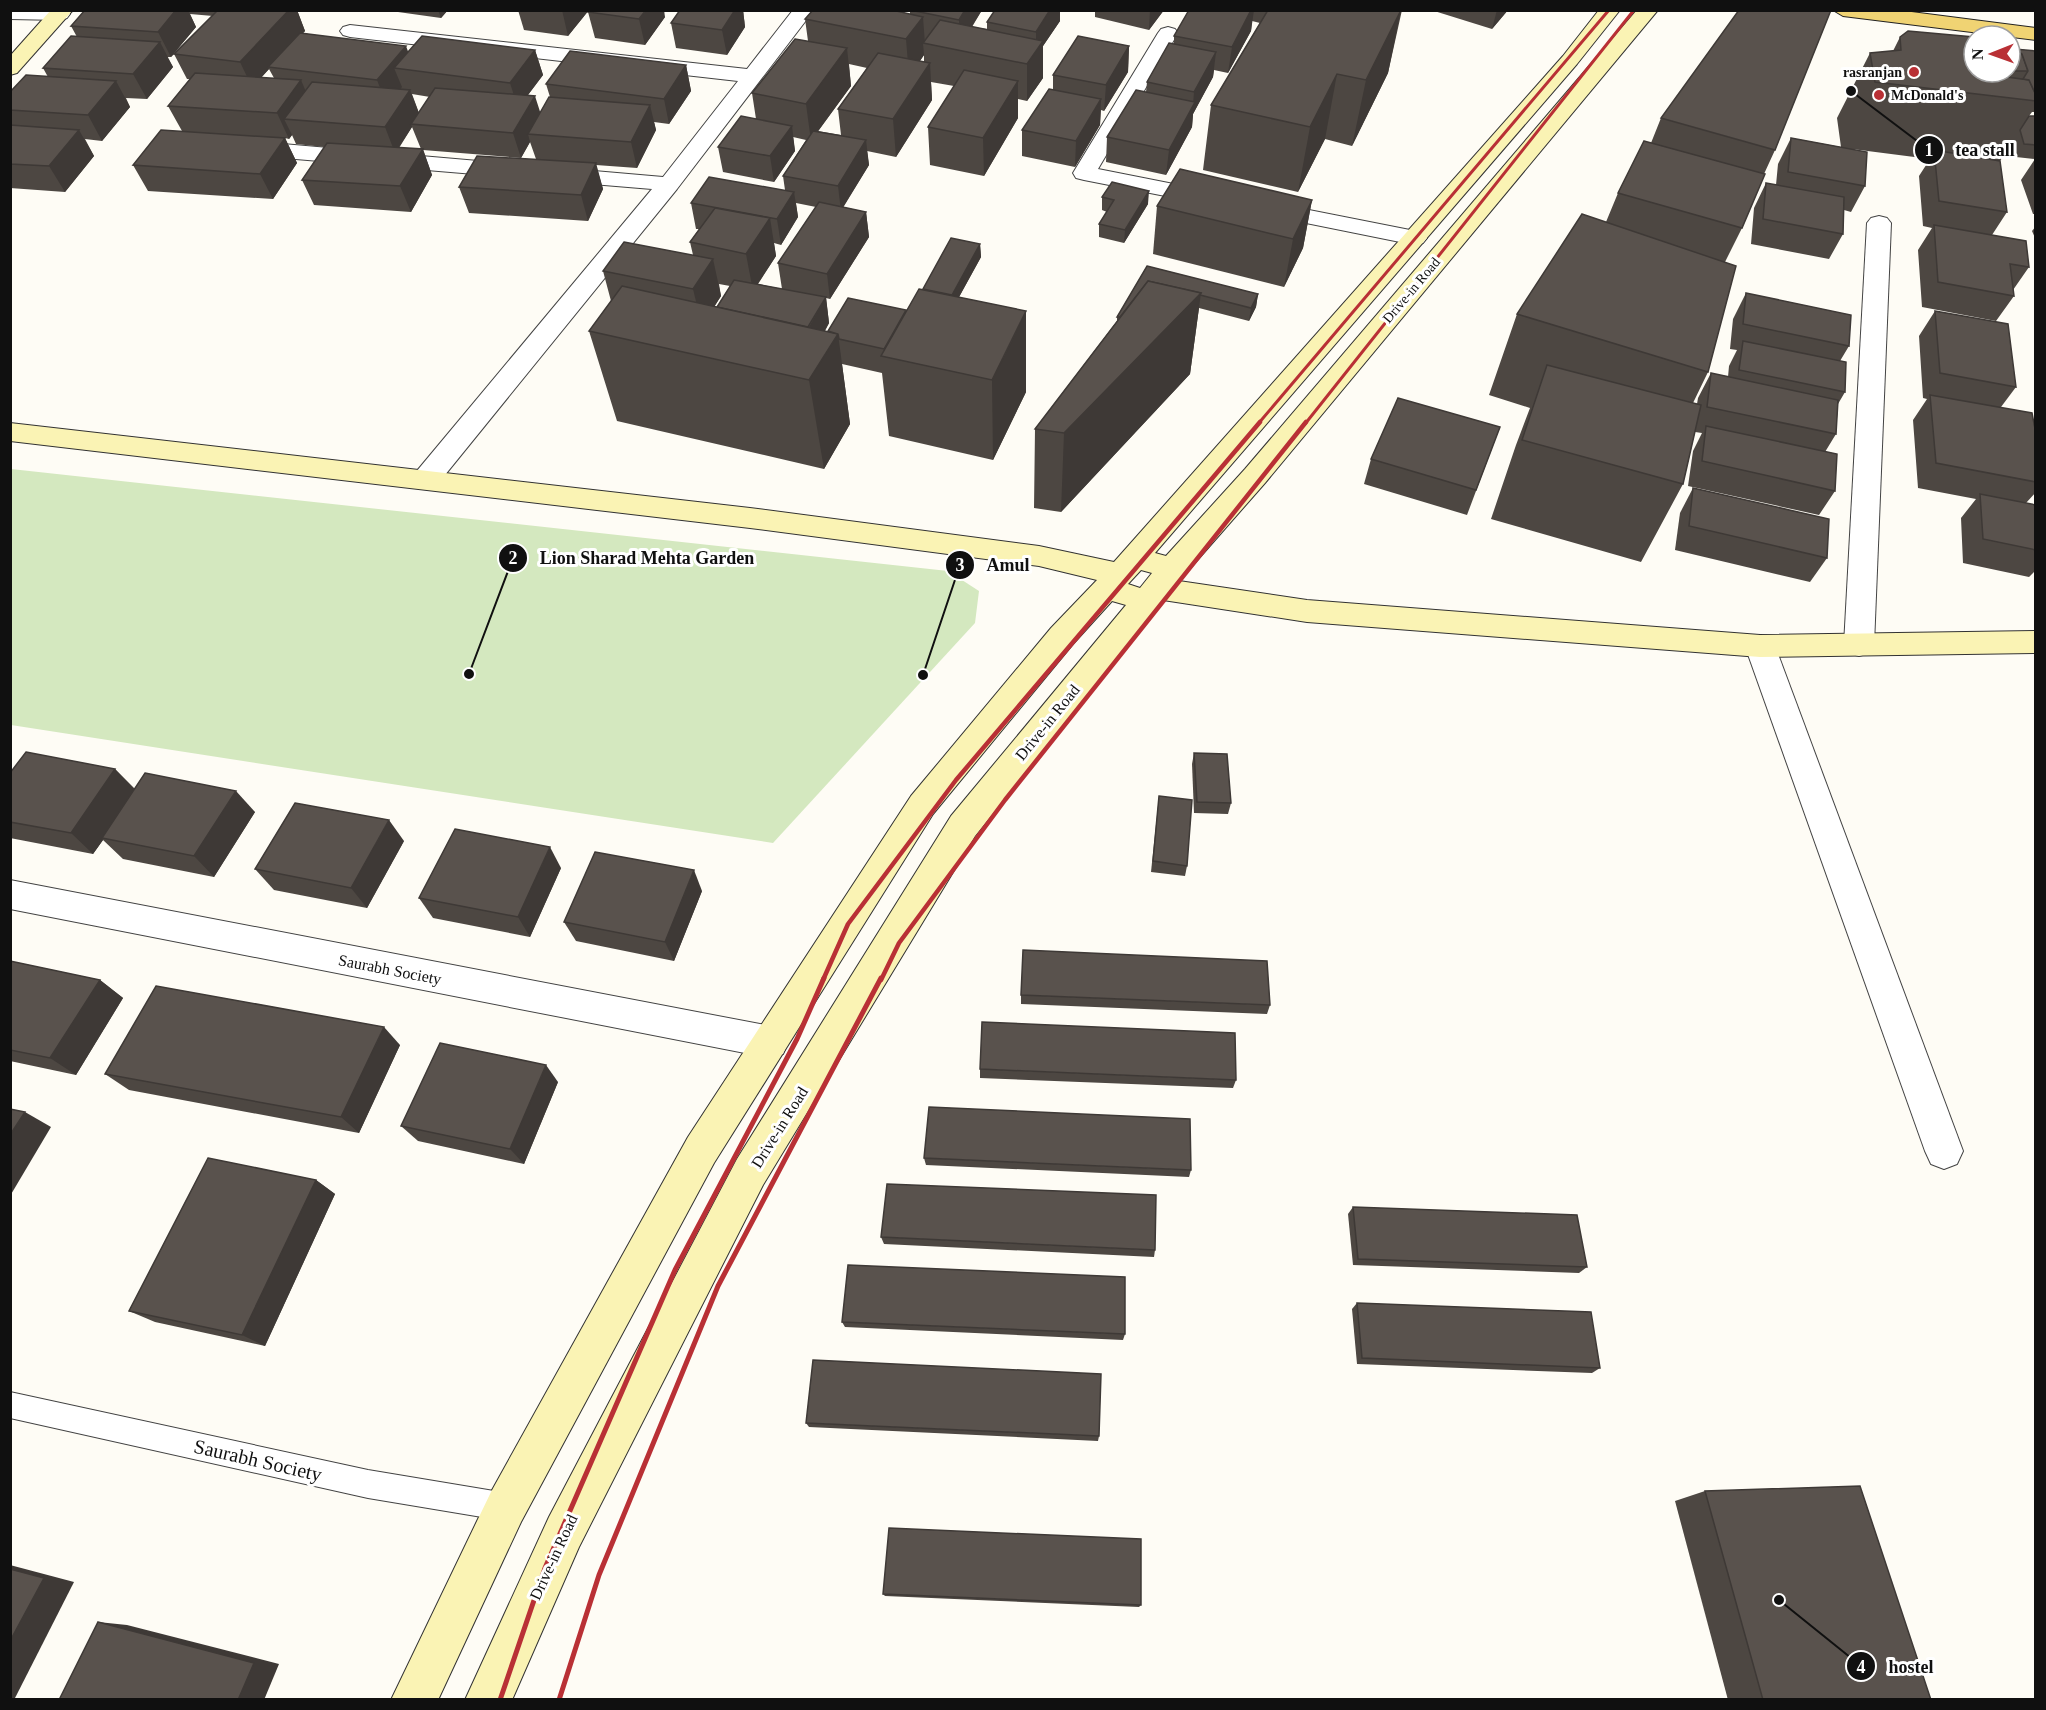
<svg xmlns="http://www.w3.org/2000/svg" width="2046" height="1710" font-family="'Times New Roman',serif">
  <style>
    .green { fill: #d4e8bf }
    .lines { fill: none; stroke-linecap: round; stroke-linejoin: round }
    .lane-casing { stroke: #434343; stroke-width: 2 }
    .street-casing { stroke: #434343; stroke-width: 2 }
    .secondary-casing { stroke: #323232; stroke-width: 2 }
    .primary-casing { stroke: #212121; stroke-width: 2 }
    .lane { fill: #fff; fill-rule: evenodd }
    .street { fill: #fff; fill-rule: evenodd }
    .secondary { fill: #faf3b4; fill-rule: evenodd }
    .primary { fill: #f0d373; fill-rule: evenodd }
    .rail-far2 { stroke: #b93035; stroke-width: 3 }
    .rail-far1 { stroke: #b93035; stroke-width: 4.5 }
    .rail { stroke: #b93035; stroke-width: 5 }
    .wall { fill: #4d4742; fill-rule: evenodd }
    .shaded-wall { fill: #3e3936 }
    .building { fill: #59524d; stroke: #3e3936; stroke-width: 1.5 }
    .poi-dot { fill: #b93035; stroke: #fff; stroke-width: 2 }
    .labels { text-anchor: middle; stroke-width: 6; stroke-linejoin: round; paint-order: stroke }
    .far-poi-label { font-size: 14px; font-weight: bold; fill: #101010; stroke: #fff; text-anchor: end }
    .far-street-label { font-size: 14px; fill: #101010; stroke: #fff }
    .street-label { font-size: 16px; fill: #101010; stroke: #fff }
    .near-street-label { font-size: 20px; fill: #101010; stroke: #fff }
    .leader { fill: none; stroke: #101010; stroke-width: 2 }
    .callout-dot { fill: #101010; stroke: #fff; stroke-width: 2 }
    .mark-label { font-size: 18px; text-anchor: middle; font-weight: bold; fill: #fff }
    .callout-label { font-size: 18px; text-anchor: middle; font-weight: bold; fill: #101010; stroke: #fff; stroke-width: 6; stroke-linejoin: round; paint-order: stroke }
  </style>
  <rect width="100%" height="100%" fill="#fefcf5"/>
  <polygon class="green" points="11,469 948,571 979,591 975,623 773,843 11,725"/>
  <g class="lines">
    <defs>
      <polygon id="lane" points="10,1392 368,1470 506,1493 516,1497 520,1507 516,1517 506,1521 368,1498 10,1418"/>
      <g id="street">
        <polygon points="10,10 68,10 70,14 67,18 60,20 10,19"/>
        <polygon points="793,10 814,10 677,189 436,486 426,489 416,486 412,479 416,472 652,189 248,155 240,153 237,148 240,143 248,141 663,177 738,81 350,37 343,35 340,31 343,27 350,25 747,69"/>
        <polygon points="1168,27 1175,29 1178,33 1098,169 1219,193 1223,198 1219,203 1211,205 1084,180 1076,178 1073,173 1158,33 1161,29"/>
        <polygon points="1264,201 1415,231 1423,233 1427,238 1423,243 1415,245 1256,213 1252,208 1256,203"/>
        <polygon points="1879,216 1887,218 1891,223 1874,645 1870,653 1859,656 1848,653 1844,645 1867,223 1871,218"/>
        <polygon points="1760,635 1771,638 1775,646 1963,1151 1957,1164 1944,1169 1931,1164 1925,1151 1745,646 1749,638"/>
        <polygon points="10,880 770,1026 783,1030 788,1042 783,1054 770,1058 10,909"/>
      </g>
      <g id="secondary">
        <polygon points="51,10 73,10 17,73 10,75 10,56"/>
        <path d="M1599,10H1620L1577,64L1155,553L1166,556L1245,469L1637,10H1658L1265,483L1179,581L1307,600L1760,635L2036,631V653L1760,657L1307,622L1163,600L975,836L763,1185L579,1547L512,1700H465L549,1517L737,1159L951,816L1126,605L1112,601L1073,644L933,814L714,1163L521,1522L438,1700H391L491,1492L688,1137L911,796L1051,628L1097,580L1039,566L750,528L10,441V423L750,508L1039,546L1114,562L1563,56ZM1141,570L1152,573L1140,588L1128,584Z"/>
      </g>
      <polygon id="primary" points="1833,10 1896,10 2036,28 2036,40 1843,16"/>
    </defs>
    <use href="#lane" class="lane-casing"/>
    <use href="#street" class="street-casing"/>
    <use href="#secondary" class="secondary-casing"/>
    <use href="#primary" class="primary-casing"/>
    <use href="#lane" class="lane"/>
    <use href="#street" class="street"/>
    <use href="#secondary" class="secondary"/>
    <use href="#primary" class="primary"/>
    <g class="rail-far2">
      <polyline points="1258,424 1609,10"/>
      <polyline points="1305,424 1634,10"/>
    </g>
    <g class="rail-far1">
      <polyline points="823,980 848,924 956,780 1260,422"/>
      <polyline points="881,980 899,943 1005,800 1306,422"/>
    </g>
    <g class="rail">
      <polyline points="500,1700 545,1568 675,1270 797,1039 824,978"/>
      <polyline points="559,1700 599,1575 718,1286 881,978"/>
    </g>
  </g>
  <g class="wall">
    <path d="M85,10H297L305,31L303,33L408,52L535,50L543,75L528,95L540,113L550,97L546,84L686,65L691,91L669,124L654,122L656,130L637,168L596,165L603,189L588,221L469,213L459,187L536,159L530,142L521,158L423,150L432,175L411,212L314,205L302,180L324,147L296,144L292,135L289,139L285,138L297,163L273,199L148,191L133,165L182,131L168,106L190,79H187L174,54L171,57H167L173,67L147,99L126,98L130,107L102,141L85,139L94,156L65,192L10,188V92L48,77L43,68L77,37L71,26ZM190,14L213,16L174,53L196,27ZM269,69L274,78H261ZM412,94L430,97L419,113ZM412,127L421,149L399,148Z"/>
    <polygon points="397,10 448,10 441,18 398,12"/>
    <polygon points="518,10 589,10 568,36 524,30"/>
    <polygon points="680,10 743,10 745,27 727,55 676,48 671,23"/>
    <path d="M910,10H982L972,27L987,29V22L995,10H1060V21L1043,46V78L1027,101L1018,99V118L984,176L930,165L928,127L954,86L931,82L932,100L896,157L867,151L869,165L843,207L866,212L869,237L830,299L826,298L829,323L825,331H828L906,311L923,290L980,244L981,257L959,297L1026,392L993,460L889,436L882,373L842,364L850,424L824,469L617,421L589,331L611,301L603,271L693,255L690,242L699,229H696L691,203L785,190L783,176L806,140L793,137L795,151L774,182L723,172L718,147L756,119L752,93L808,41L805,19L904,13L910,14ZM924,55V62L920,61ZM849,64L867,68L838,109L841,135L818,131L851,86ZM796,203L816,207L778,263L782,289L758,284L776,256L774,243L781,245L798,217ZM719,284L730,286L717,307H714L721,296Z"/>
    <polygon points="1095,10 1164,10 1149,30 1095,17"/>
    <polygon points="1189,10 1402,10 1388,73 1352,146 1325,139 1298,192 1203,170 1211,105 1260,23 1252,21 1251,31 1228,73 1214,70 1213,77 1193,114 1192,127 1166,175 1106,162 1107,137 1146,92 1147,82 1174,44 1174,36"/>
    <polygon points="1431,10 1508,10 1492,29"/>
    <polygon points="588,12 665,17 645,45 595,38"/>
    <polygon points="1900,37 1974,72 2010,72 2010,46 2014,49 2036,51 2036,112 2032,112 2029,116 2036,116 2036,214 2033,214 2021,180 2035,159 2016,157 2012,143 2000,161 2007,212 1992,235 2029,267 2013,290 2014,296 1996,321 1922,307 1918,250 1932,228 1923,226 1919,176 1930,159 1852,149 1865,186 1851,212 1844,210 1843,234 1829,259 1751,244 1754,208 1766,183 1776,185 1778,164 1791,138 1841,147 1837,118 1870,53 1893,51"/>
    <polygon points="1129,46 1128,72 1104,111 1101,110 1100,125 1075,167 1022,156 1022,130 1053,89 1053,75"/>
    <polygon points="1661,118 1775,150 1764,174 1742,228 1725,262 1708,372 1693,403 1697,404 1698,398 1711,373 1728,377 1729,366 1737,350 1730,349 1733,319 1746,293 1849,346 1840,361 1845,392 1838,404 1836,434 1825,452 1835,491 1819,515 1688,486 1693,451 1702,433 1695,432 1683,484 1641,562 1491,519 1516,445 1530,408 1489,395 1517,314 1606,222 1618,193 1651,143"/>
    <polygon points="1102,197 1148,204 1124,243 1099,237 1099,224 1107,212 1102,210"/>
    <polygon points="1312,200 1303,248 1284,287 1153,254 1157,206"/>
    <polygon points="2036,226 2036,240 2032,231"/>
    <polygon points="1147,266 1258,294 1256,307 1249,321 1199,308 1190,374 1061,512 1034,508 1035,429 1117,321 1117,317"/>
    <polygon points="1935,311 2016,387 2001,407 2036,434 2036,492 2026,503 2036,550 2036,570 2029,577 1963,563 1961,518 1976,499 1918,488 1913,420 1927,399 1923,398 1919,336"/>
    <polygon points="1500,427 1467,515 1364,484 1371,459"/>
    <polygon points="1693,488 1827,558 1810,582 1675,550 1680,513"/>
    <polygon points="1194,753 1231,803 1228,814 1194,813 1192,764"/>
    <polygon points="115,769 135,789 255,812 214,877 123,859 103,840 93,854 10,838 10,773"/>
    <polygon points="1159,796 1187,866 1185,876 1151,872"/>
    <polygon points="404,841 367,908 274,890 255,869"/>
    <polygon points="561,868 530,937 433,918 419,898"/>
    <polygon points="702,891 674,961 576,941 564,922"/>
    <polygon points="10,961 100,980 123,998 76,1075 10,1061"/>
    <polygon points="1021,995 1270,1005 1267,1014 1021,1004"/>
    <polygon points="400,1045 359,1133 129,1090 105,1074"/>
    <polygon points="980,1069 1236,1080 1233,1088 980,1078"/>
    <polygon points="558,1082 524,1164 418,1141 401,1126"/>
    <polygon points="924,1158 1191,1170 1189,1177 926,1165"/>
    <polygon points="316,1180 335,1194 265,1346 155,1322 129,1311"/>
    <polygon points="1353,1207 1587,1267 1579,1273 1353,1265 1348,1214"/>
    <polygon points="881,1237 1155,1250 1154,1257 884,1244"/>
    <polygon points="1357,1303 1600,1368 1592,1373 1357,1364 1352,1309"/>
    <polygon points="842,1322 1125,1334 1123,1340 845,1327"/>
    <polygon points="806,1423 1099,1436 1098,1441 809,1427"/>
    <polygon points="1705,1491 1931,1700 1728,1700 1675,1501"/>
    <polygon points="883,1594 1141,1605 1139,1607 885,1596"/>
  </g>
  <g class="shaded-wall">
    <polygon points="176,10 188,10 196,27 171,57 158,32"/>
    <polygon points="289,10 297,10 305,31 271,67 268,67 269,69 252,87 240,62"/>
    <polygon points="438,10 448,10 441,18"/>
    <polygon points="562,10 589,10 568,36"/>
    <polygon points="646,10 664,10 665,17 645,45 639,19"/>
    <polygon points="735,10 743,10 745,27 727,55 722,30"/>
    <polygon points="965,10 982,10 960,45 959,20"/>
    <polygon points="1050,10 1060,10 1060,21 1043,46 1043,78 1027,101 1027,64 1036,51 1036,32"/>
    <polygon points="1150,10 1164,10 1149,30"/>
    <polygon points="1251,10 1254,10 1251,31 1228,73 1232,47"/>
    <polygon points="1401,10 1388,73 1352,146 1366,80"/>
    <polygon points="1497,10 1508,10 1492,29"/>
    <polygon points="923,17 925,44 923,43 924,55 909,76 906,39"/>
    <polygon points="160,42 173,67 147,99 133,74"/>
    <polygon points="406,46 415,70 394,68 402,87 387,106 377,80"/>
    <polygon points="1129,46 1128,72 1104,111 1106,85"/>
    <polygon points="847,48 851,86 811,141 806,104"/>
    <polygon points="535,50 543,75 518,108 510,83"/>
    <polygon points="1216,52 1213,77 1193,114 1192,127 1166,175 1169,150 1193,105 1194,92"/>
    <polygon points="930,63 932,100 896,157 893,119"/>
    <polygon points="686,65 691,91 669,124 664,99"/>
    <polygon points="1337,74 1325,139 1298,192 1310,127"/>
    <polygon points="301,80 312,106 284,119 292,135 289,139 277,113"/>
    <polygon points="116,81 130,107 102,141 88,115"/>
    <polygon points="1018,81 1018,118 984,176 983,138"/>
    <polygon points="410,90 420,116 411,124 412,127 395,153 385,127"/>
    <polygon points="535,96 543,121 528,134 530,142 521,158 513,133"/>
    <polygon points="1101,99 1100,125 1075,167 1076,141"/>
    <polygon points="650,105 656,130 637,168 631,142"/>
    <polygon points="792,126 795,151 774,182 770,156"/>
    <polygon points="79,130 94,156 65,192 49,166"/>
    <polygon points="285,138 297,163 273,199 260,174"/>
    <polygon points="866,140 869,165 841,211 838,186"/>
    <polygon points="423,149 432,175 411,212 400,186"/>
    <polygon points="596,163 603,189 588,221 581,195"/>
    <polygon points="1149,191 1148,204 1124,243 1125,230"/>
    <polygon points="794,192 798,217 781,245 777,219"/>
    <polygon points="1312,200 1303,248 1284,287 1293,239"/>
    <polygon points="866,212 869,237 830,299 827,274"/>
    <polygon points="770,218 776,256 753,291 746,254"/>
    <polygon points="980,244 981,257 953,308 952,295"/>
    <polygon points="713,259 721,296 702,326 693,289"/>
    <polygon points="1201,293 1190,374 1061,512 1064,433"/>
    <polygon points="1258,294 1256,307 1249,321 1251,308"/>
    <polygon points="826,297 829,323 811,354 808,329"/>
    <polygon points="1026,311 1026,392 993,460 992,380"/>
    <polygon points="838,334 850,424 824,469 809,380"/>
    <polygon points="115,769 136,791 102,838 103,840 93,854 71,833"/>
    <polygon points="236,791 255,812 214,877 194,856"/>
    <polygon points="389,820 404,841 367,908 351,888"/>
    <polygon points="550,847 561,868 530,937 518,917"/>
    <polygon points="694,870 702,891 674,961 665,942"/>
    <polygon points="100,980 123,998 76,1075 50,1058"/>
    <polygon points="384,1027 400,1045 359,1133 341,1117"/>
    <polygon points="546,1065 558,1082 524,1164 510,1149"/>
    <polygon points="25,1112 51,1127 10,1196 10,1135"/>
    <polygon points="316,1180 335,1194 265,1346 242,1335"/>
    <polygon points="10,1565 74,1582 14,1700 10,1700"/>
    <polygon points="98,1622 127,1625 279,1664 264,1700 238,1700"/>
  </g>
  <g class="building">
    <polygon points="85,10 176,10 158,32 71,26"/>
    <polygon points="218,10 289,10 240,62 174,54"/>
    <polygon points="590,10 646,10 639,19 588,12"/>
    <polygon points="680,10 735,10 722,30 671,23"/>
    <polygon points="813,10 892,10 923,17 906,39 805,19"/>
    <polygon points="910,10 965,10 959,20"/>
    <polygon points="995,10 1050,10 1036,32 987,22"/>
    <polygon points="1189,10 1251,10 1232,47 1174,36"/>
    <polygon points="1268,10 1401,10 1366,80 1337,74 1310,127 1211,105"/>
    <polygon points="1739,10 1831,10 1775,150 1661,118"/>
    <polygon points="940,20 1043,41 1027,64 923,43"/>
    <polygon points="1908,31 1974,37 1974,72 2007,72 2007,77 2029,80 2036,95 2036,101 1875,82 1870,53 1901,50 1900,37"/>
    <polygon points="300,33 406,46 377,80 268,67"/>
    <polygon points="71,36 160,42 133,74 43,68"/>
    <polygon points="422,36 535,50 510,83 394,68"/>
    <polygon points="1078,36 1129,46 1106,85 1053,75"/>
    <polygon points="795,39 847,48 806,104 752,93"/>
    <polygon points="1169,43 1216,52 1194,92 1147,82"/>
    <polygon points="2010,46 2022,54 2028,71 2010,71"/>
    <polygon points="2014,49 2036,51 2036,95 2029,80 2023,79 2028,71 2022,54"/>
    <polygon points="570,51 686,65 664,99 546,84"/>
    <polygon points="878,53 930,63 893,119 838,109"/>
    <polygon points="964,70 1018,81 983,138 928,127"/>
    <polygon points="195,73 301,80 277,113 168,106"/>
    <polygon points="26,75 116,81 88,115 10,110 10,92"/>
    <polygon points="312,82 410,90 385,127 284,119"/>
    <polygon points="435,88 535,96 513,133 411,124"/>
    <polygon points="1049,89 1101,99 1076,141 1022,130"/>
    <polygon points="1136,90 1195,102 1169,150 1107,137"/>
    <polygon points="549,97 650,105 631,142 528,134"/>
    <polygon points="741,116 792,126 770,156 718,147"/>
    <polygon points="2029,116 2036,116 2036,145 2024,144 2020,130"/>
    <polygon points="10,125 79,130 49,166 10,164"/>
    <polygon points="161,130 285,138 260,174 133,165"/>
    <polygon points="813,131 866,140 838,186 783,176"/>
    <polygon points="1791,138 1867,152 1865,186 1788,172"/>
    <polygon points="1644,141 1765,174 1742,228 1618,193"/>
    <polygon points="327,143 423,149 400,186 302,180"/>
    <polygon points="1934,150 2000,161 2007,212 1939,201"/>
    <polygon points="477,156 596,163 581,195 459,187"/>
    <polygon points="1180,169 1312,200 1293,239 1157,206"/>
    <polygon points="709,177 794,192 777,219 691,203"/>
    <polygon points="1112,182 1149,191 1125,230 1099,224 1114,200 1102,197"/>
    <polygon points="1766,183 1844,197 1843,234 1763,219"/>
    <polygon points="819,202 866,212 827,274 778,263"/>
    <polygon points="715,208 770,218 746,254 690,242"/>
    <polygon points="1582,214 1736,266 1708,372 1517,314"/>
    <polygon points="1934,225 2026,241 2029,267 2010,264 2014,296 1938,282"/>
    <polygon points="951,238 980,244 952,295 923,289"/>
    <polygon points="624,242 713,259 693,289 603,271"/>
    <polygon points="1147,266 1258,294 1251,308 1200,295 1201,293 1148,281 1120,317 1117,317"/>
    <polygon points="734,280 826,297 808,327 717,307"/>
    <polygon points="1148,281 1201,293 1064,433 1035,429"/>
    <polygon points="622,286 838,334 809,380 589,331"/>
    <polygon points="919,289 1026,311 992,380 881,356"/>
    <polygon points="1746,293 1851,315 1849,346 1743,324"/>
    <polygon points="848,298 906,310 884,349 839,339 838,334 828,331"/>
    <polygon points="1935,311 2008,324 2016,387 1940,373"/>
    <polygon points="1743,341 1846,362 1845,392 1739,370"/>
    <polygon points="1547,365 1701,405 1683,484 1522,440"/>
    <polygon points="1711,373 1838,400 1836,434 1707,407"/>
    <polygon points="1930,395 2032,413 2036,434 2036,482 1936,463"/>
    <polygon points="1398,398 1500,427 1476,490 1371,459"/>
    <polygon points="1706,426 1837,454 1835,491 1702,461"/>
    <polygon points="1693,488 1829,519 1827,558 1689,526"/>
    <polygon points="1980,494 2036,505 2036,550 1983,539"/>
    <polygon points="26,752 115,769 71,833 10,822 10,773"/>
    <polygon points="1194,753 1227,754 1231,803 1197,802"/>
    <polygon points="145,773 236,791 194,856 102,838"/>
    <polygon points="1159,796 1192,800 1187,866 1153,861"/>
    <polygon points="295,803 389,820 351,888 255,869"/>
    <polygon points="455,829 550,847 518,917 419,898"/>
    <polygon points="595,852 694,870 665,942 564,922"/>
    <polygon points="1023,950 1267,961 1270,1005 1021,995"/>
    <polygon points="10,961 100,980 50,1058 10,1050"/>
    <polygon points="156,986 384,1027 341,1117 105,1074"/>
    <polygon points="982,1022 1235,1033 1236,1080 980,1069"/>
    <polygon points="440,1043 546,1065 510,1149 401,1126"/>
    <polygon points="929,1107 1190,1119 1191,1170 924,1158"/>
    <polygon points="10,1109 25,1112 10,1135"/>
    <polygon points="208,1158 316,1180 242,1335 129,1311"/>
    <polygon points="887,1184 1156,1195 1155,1250 881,1237"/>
    <polygon points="1353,1207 1577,1215 1587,1267 1358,1259"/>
    <polygon points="848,1265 1125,1277 1125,1334 842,1322"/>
    <polygon points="1357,1303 1591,1312 1600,1368 1362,1358"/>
    <polygon points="813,1360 1101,1374 1099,1436 806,1423"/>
    <polygon points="1860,1486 1931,1700 1763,1700 1705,1491"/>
    <polygon points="889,1528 1141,1539 1141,1605 883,1594"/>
    <polygon points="10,1569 44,1578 10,1641"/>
    <polygon points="98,1622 254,1663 238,1700 59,1700"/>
  </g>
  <g class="poi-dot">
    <circle cx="1914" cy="72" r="6"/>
    <circle cx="1879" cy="95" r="6"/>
  </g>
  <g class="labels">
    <g class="far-poi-label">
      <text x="1902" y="77">rasranjan</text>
      <text x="1891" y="100" text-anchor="start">McDonald's</text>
    </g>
    <g class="far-street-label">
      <text transform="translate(1411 290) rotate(-50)" y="5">Drive-in Road</text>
    </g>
    <g class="street-label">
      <text transform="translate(1047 722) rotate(-51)" y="6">Drive-in Road</text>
      <text transform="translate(390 969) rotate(11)" y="6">Saurabh Society</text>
      <text transform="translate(779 1127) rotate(-58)" y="6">Drive-in Road</text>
      <text transform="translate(553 1557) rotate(-65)" y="6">Drive-in Road</text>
    </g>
    <g class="near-street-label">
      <text transform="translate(258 1460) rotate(13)" y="7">Saurabh Society</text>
    </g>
  </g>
  <path class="leader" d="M1851 91L1929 150M469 674L513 558M923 675L960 565M1779 1600L1861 1666"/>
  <g class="callout-dot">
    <circle cx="1851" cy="91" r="6"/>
    <circle cx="469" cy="674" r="6"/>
    <circle cx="923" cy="675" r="6"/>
    <circle cx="1779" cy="1600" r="6"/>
    <circle cx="1929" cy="150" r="15"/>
    <circle cx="513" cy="558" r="15"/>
    <circle cx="960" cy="565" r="15"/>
    <circle cx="1861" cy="1666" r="15"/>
  </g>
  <g class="mark-label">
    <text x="1929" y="156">1</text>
    <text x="513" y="564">2</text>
    <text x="960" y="571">3</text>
    <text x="1861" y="1673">4</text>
  </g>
  <g class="callout-label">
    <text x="1985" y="156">tea stall</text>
    <text x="647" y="564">Lion Sharad Mehta Garden</text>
    <text x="1008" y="571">Amul</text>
    <text x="1911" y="1673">hostel</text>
  </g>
  <rect width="2046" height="1710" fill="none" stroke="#101010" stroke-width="24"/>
  <g transform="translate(1992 54) rotate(269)"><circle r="28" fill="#ffffff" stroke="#9f9f9f" stroke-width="1.5"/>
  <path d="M0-4.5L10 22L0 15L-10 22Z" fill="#b93035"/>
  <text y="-9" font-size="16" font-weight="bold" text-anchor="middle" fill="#101010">N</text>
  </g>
</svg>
